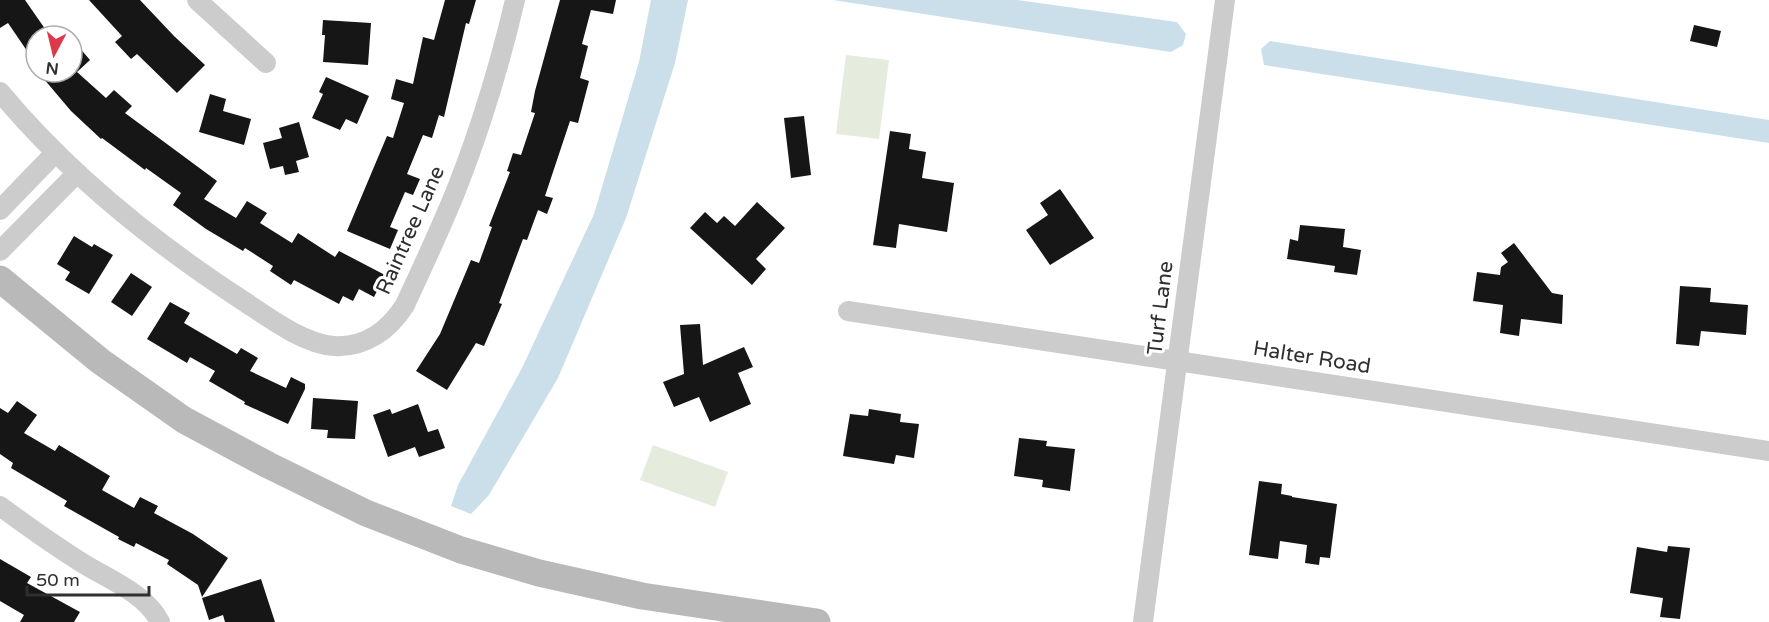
<svg xmlns="http://www.w3.org/2000/svg" width="1769" height="622" font-family="'Varela Round',sans-serif">
  <style>
    .green { fill: #e5ebdd }
    .water { fill: #cadfea }
    .building { fill: #161616 }
    .lines { fill: none; stroke-linecap: round; stroke-linejoin: round }
    .street { stroke: #ccc; stroke-width: 20 }
    .secondary { stroke: #b9b9b9; stroke-width: 27 }
    .labels { text-anchor: middle; stroke-width: 6; stroke-linejoin: round; paint-order: stroke }
    .street-label { font-size: 21px; fill: #2f2f2f; stroke: #fff }
  </style>
  <rect width="100%" height="100%" fill="#fff"/>
  <g class="green">
    <polygon points="846,55 889,60 879,139 836,134"/>
    <polygon points="653,445 728,472 715,507 640,480"/>
  </g>
  <g class="water">
    <polygon points="651,0 688,0 675,63 626,218 558,378 489,495 471,514 451,506 458,485 522,368 594,214 639,62"/>
    <polygon points="833,0 1017,0 1177,22 1186,34 1183,45 1171,52"/>
    <polygon points="1270,41 1769,120 1769,143 1264,65 1261,49"/>
  </g>
  <g class="building">
    <polygon points="0,0 25,0 50,36 36,36 36,64 8,23 0,28"/>
    <polygon points="89,0 140,0 174,36 205,65 177,93 137,54 131,59 115,42 122,36"/>
    <polygon points="445,0 476,0 469,24 466,23 444,117 439,115 432,138 423,135 407,174 420,179 413,195 405,192 390,227 398,230 390,249 347,231 387,136 393,138 404,103 391,99 396,79 413,84 423,37 434,40"/>
    <polygon points="560,0 616,0 613,14 591,10 582,44 588,46 580,78 589,81 578,123 570,121 545,196 553,198 547,214 538,210 527,240 523,239 499,303 502,304 484,346 476,343 447,390 416,371 440,334 471,260 479,263 492,227 489,226 510,172 507,171 513,153 521,155 535,113 531,112 535,91"/>
    <polygon points="323,20 371,23 368,65 323,62 325,35 322,35"/>
    <polygon points="1694,25 1721,31 1717,47 1690,41"/>
    <polygon points="72,39 90,60 77,72 106,98 114,90 132,106 125,113 217,181 204,199 236,218 247,201 267,213 260,223 292,243 298,233 335,257 339,251 385,275 374,297 359,289 353,301 343,296 339,304 294,280 291,285 270,271 273,266 245,248 243,251 206,229 173,205 181,193 146,168 145,170 102,138 101,139 71,111 38,72 72,72"/>
    <polygon points="326,77 369,96 357,124 346,119 340,130 312,118 323,94 319,92"/>
    <polygon points="210,94 226,99 223,111 251,119 244,145 199,132"/>
    <polygon points="804,116 811,175 791,178 784,118"/>
    <polygon points="299,122 309,157 296,161 299,172 285,175 283,166 270,169 263,143 282,138 279,128"/>
    <polygon points="890,131 911,134 909,149 926,152 922,178 954,183 947,232 899,224 896,248 873,245"/>
    <polygon points="1060,189 1094,238 1050,265 1026,230 1048,215 1040,203"/>
    <polygon points="757,202 785,228 756,259 766,269 752,285 690,228 705,212 717,223 724,216 735,226"/>
    <polygon points="1300,225 1345,229 1343,247 1361,250 1357,275 1334,272 1335,266 1287,259 1290,239 1298,241"/>
    <polygon points="74,236 92,247 94,244 113,255 89,294 65,280 70,272 57,264"/>
    <polygon points="1514,243 1552,293 1563,295 1562,324 1521,319 1519,336 1500,333 1503,305 1473,301 1477,272 1500,275 1501,267 1508,262 1501,253"/>
    <polygon points="131,273 152,287 132,316 111,302"/>
    <polygon points="1680,286 1711,288 1710,302 1748,305 1746,335 1701,331 1699,346 1676,344"/>
    <polygon points="170,302 190,313 184,323 237,354 241,348 258,358 250,371 286,388 291,377 305,384 305,389 288,424 244,404 245,402 209,381 215,371 190,357 187,363 147,339"/>
    <polygon points="700,324 703,365 744,347 753,367 738,373 751,404 710,422 699,397 674,407 663,382 684,374 680,325"/>
    <polygon points="313,398 358,401 355,439 327,438 328,430 311,429"/>
    <polygon points="17,401 37,415 24,433 55,451 59,445 110,476 102,490 134,508 140,497 158,506 154,513 193,534 228,558 202,597 198,585 167,564 169,560 136,543 134,547 118,539 119,537 64,506 67,501 11,468 13,463 0,454 0,408 8,413"/>
    <polygon points="418,404 428,432 438,429 445,448 419,457 415,447 388,457 373,415 390,409 392,414"/>
    <polygon points="869,409 901,414 900,422 919,424 914,458 896,455 894,464 843,456 850,414 868,416"/>
    <polygon points="1019,438 1047,441 1046,446 1075,449 1070,491 1042,487 1043,480 1014,476"/>
    <polygon points="1259,481 1282,484 1281,494 1292,496 1292,497 1337,504 1330,558 1320,557 1319,565 1305,563 1307,545 1280,541 1278,559 1249,555"/>
    <polygon points="1668,546 1690,548 1680,619 1660,617 1663,598 1630,593 1637,547 1667,552"/>
    <polygon points="0,559 31,577 27,583 80,612 74,622 20,622 24,615 0,601"/>
    <polygon points="261,579 275,622 225,622 223,615 209,620 202,598"/>
  </g>
  <g class="lines">
    <g class="street">
      <polyline points="197,0 266,63"/>
      <path d="M0,92C69,175 154,243 245,302C269,318 304,344 334,346C365,348 389,330 405,305C423,266 441,228 457,188C481,127 500,64 515,0"/>
      <polyline points="0,210 55,153"/>
      <polyline points="0,251 77,173"/>
      <polyline points="848,311 1769,451"/>
      <path d="M0,506C27,526 55,546 84,564C110,580 146,594 160,622"/>
      <polyline points="1143,622 1225,0"/>
    </g>
    <polyline class="secondary" points="0,279 100,361 184,420 268,465 366,513 461,550 539,573 642,596 817,622"/>
  </g>
  <g class="labels">
    <g class="street-label">
      <text transform="translate(410 230) rotate(-66)" y="7">Raintree Lane</text>
      <text transform="translate(1160 308) rotate(-83)" y="7">Turf Lane</text>
      <text transform="translate(1312 357) rotate(9)" y="7">Halter Road</text>
    </g>
  </g>
  <g transform="translate(54 54) rotate(187)"><circle r="28" fill="#ffffff" stroke="#acacac" stroke-width="1.5"/>
  <path d="M0-4.5L10 22L0 15L-10 22Z" fill="#de394b"/>
  <text y="-9" font-size="16" font-weight="bold" text-anchor="middle" fill="#2f2f2f">N</text>
  </g>
  <path d="M27 586v9h122v-9" fill="none" stroke="#2f2f2f" stroke-width="3"/>
  <text x="36" y="586" font-size="18" fill="#2f2f2f" stroke="#ffffff" stroke-width="4.5" paint-order="stroke">50 m</text>
</svg>
